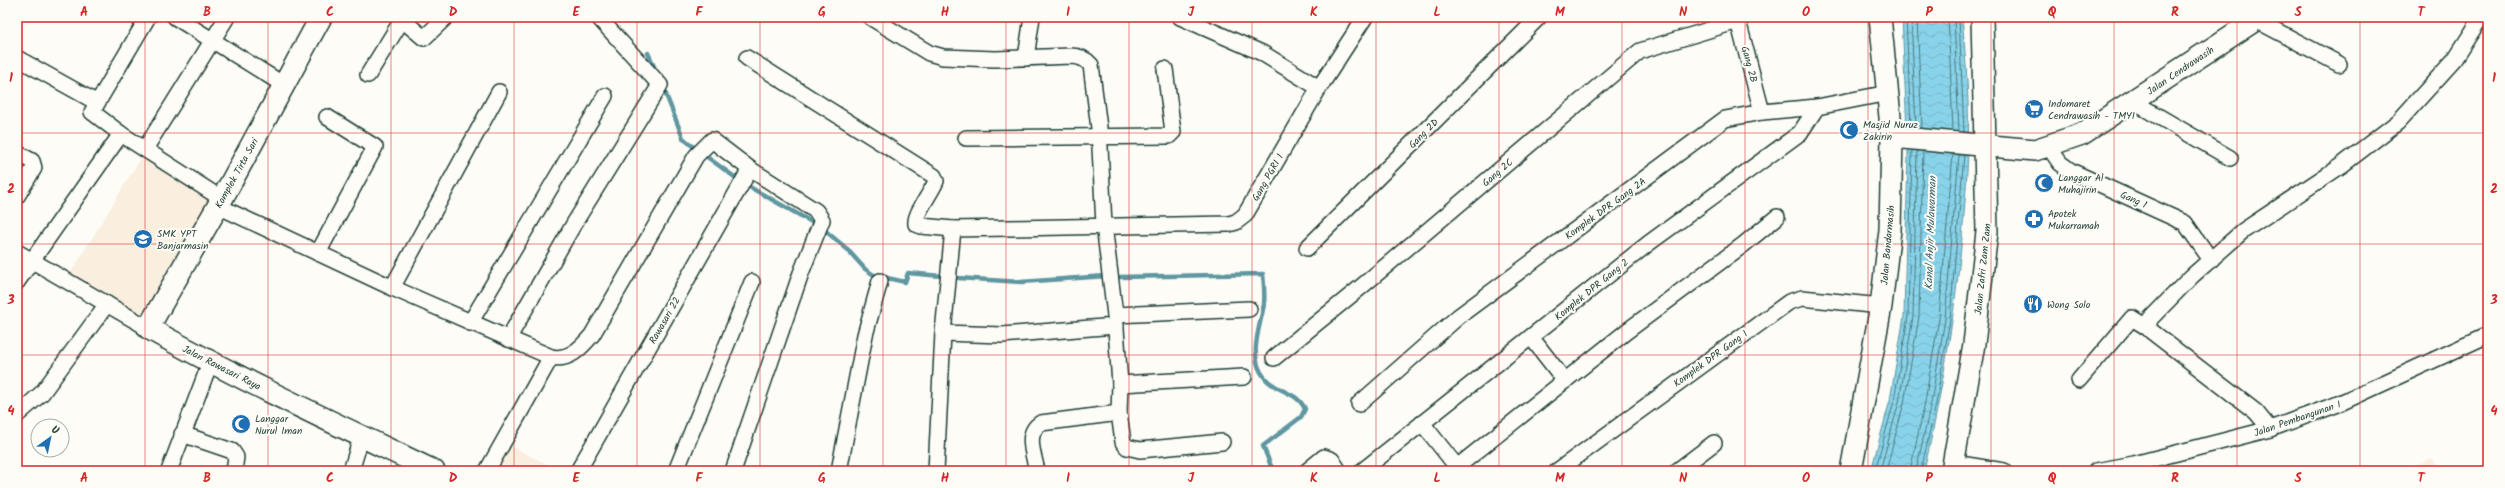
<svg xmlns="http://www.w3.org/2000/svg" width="2505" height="488" font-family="Kalam,sans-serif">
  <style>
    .built { fill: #faeede }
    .water { fill: url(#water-waves); stroke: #5f97a1 }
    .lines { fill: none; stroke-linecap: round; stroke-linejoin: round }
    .shore { stroke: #49797d; stroke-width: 1 }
    .stream { stroke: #5f97a1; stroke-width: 4.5 }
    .street-casing { stroke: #1f3d34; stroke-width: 18 }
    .secondary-casing { stroke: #1f3d34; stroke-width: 24 }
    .street { stroke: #fdfcf7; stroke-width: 15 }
    .secondary { stroke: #fdfcf7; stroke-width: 21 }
    .grid { fill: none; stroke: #d62828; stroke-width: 1; stroke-opacity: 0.55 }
    .labels { text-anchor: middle; stroke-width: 4; stroke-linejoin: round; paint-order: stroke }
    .street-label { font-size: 10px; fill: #1f3d34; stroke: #fdfcf7 }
    .poi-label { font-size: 10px; fill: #1f3d34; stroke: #fdfcf7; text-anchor: start }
    .water-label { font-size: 11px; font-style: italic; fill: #3a6262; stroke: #fdfcf7 }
    .neatline { fill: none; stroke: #d62828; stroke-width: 1.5 }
    .grid-label { font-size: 13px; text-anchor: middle; font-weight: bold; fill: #d62828 }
  </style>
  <defs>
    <pattern id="water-waves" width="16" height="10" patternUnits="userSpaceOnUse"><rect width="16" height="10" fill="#89d3ea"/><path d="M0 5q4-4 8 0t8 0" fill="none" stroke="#76b6c9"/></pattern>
  </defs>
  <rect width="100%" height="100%" fill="#fdfcf7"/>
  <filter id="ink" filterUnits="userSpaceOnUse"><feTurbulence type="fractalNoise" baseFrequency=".025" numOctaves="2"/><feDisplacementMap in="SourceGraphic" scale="8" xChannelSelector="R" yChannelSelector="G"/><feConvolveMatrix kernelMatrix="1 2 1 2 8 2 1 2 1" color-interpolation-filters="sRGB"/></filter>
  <g filter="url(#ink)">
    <g class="built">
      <polygon points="141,158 216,200 144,321 69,276"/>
      <polygon points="509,445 552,467 550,471 494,471"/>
      <polygon points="2432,458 2441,471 2404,471"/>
    </g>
    <path class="water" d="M1902,17H1962C1966,62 1970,108 1968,153C1963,260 1948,367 1924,471H1871L1890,400L1904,316L1908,155Z"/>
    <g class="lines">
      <g class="shore">
        <polyline points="1906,17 1911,127"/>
        <polyline points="1911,17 1916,128"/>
        <polyline points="1917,17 1922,128"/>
        <polyline points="1948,17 1953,131"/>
        <polyline points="1954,17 1959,132"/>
        <polyline points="1959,17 1964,132"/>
        <polyline points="1875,471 1894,401 1908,316 1912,150"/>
        <polyline points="1880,471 1899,402 1913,317 1917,151"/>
        <polyline points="1886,471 1904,403 1919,317 1923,151"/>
        <polyline points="1910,471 1925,402 1939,318 1953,154"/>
        <polyline points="1916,471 1931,403 1945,319 1959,155"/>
        <polyline points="1921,471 1936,404 1950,319 1964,155"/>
      </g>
      <g class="stream">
        <polyline points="648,53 656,71"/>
        <polyline points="663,87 683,138 696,149"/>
        <polyline points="703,154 740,181"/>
        <polyline points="746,185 817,225"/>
        <polyline points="822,228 847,249 865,269 874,275 905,282 908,273 941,276"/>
        <path d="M1119,277L1263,274C1264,284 1265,294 1264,304C1260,328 1247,357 1265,378C1276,392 1297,391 1305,409L1301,417L1263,446L1273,471"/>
        <polyline points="958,278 1021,282 1106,276"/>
      </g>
      <defs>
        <g id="street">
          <polyline points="148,17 92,112 121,134 222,199"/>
          <polyline points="175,17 284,85"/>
          <polyline points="399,17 424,38 446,17"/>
          <path d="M870,17L929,53L943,57L995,59L1071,56C1079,56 1086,59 1091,65L1099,128L1104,225L1115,315L1120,384L1119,413L1123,442L1127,447L1140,450L1222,442"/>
          <polyline points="1180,17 1262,53 1319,88"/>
          <polyline points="1737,17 1762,112"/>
          <polyline points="2256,20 2339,64"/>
          <polyline points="17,58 96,102"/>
          <path d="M747,58L934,176L936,181C932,192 914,214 916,224L921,226L953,229L1229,224L1236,222L1245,215L1319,88L1365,17"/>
          <polyline points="1026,58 1032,17"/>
          <polyline points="368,75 402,20"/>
          <polyline points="2132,101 2230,158"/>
          <polyline points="966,138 1169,136 1173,132 1165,69"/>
          <polyline points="2049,147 2060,163 2071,171 2185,223 2211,260"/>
          <polyline points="145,149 227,17"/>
          <polyline points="17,153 32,161 34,168 17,196"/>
          <path d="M218,206L395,289L551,357C569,361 581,348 592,335L696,156L712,140L750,169L816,211L822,220L801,273L733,471"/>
          <polyline points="1307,248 1539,17"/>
          <polyline points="17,252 148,328"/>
          <polyline points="318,253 375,147 327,117"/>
          <polyline points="17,282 121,134"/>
          <polyline points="392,288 499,92"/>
          <polyline points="1115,315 1249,309"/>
          <polyline points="470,323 605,96"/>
          <polyline points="943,333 1002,335 1116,326"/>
          <polyline points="1531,337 1565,381"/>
          <polyline points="508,339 575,222 660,85 598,17"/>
          <polyline points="1274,358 1361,287 1640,51 1738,21"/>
          <polyline points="2079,380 2132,318 2148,328"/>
          <polyline points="1120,384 1244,377"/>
          <polyline points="1359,404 1459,316 1725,119 1762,112 1817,107 1888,93"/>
          <polyline points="17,415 42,393 107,304"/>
          <polyline points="1422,423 1457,467"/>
          <polyline points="2270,429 2256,412 2151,331 2148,328 2150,319 2192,276 2243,231 2342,165 2398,122 2455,59 2482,17"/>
          <polyline points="182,434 232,451 236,457 234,471"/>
          <polyline points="1954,463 2004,471"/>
          <polyline points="169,471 210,363"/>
          <polyline points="351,471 361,438"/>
          <polyline points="487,471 551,357"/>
          <polyline points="578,471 750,169"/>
          <polyline points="676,471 752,282"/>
          <polyline points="839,471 865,335 880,281"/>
          <polyline points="936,471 943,333 953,229"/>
          <path d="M1037,471C1034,455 1024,433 1041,423L1119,413"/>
          <polyline points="1307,471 1324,457 1332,460 1339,471"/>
          <polyline points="1362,471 1649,243 1800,133 1817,107"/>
          <polyline points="1452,471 1627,331 1743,245 1777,217"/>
          <polyline points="1557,471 1789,302 1802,298 1881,306"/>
          <polyline points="1677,471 1714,443"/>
          <polyline points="2096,471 2134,464 2270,429 2338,404 2488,335"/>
        </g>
        <g id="secondary">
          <path d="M321,17L222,199L148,328C241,380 338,425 434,471"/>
          <polyline points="1892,137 2035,150 2082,134 2260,17"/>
          <polyline points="1851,471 1881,306 1890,230 1892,137 1880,17"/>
          <polyline points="1952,471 1974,344 1987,232 1982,17"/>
        </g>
      </defs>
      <use href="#street" class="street-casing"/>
      <use href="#secondary" class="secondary-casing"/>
      <use href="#street" class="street"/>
      <use href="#secondary" class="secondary"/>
    </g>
  </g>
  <path class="grid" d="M145,17V471M268,17V471M391,17V471M514,17V471M637,17V471M760,17V471M883,17V471M1006,17V471M1129,17V471M1252,17V471M1376,17V471M1499,17V471M1622,17V471M1745,17V471M1868,17V471M1991,17V471M2114,17V471M2237,17V471M2360,17V471M17,133H2488M17,244H2488M17,355H2488"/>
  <defs>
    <symbol id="supermarket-disc" viewBox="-11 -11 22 22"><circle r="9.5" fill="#1f6fb2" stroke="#fdfcf7"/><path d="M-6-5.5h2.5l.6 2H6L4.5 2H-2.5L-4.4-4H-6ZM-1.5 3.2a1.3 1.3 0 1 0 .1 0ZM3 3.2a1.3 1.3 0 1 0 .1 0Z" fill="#fff"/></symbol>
    <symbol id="mosque-disc" viewBox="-11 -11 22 22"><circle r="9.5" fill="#1f6fb2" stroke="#fdfcf7"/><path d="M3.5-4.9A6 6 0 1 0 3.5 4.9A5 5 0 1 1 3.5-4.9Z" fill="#fff"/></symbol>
    <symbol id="pharmacy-disc" viewBox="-11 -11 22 22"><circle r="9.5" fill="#1f6fb2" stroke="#fdfcf7"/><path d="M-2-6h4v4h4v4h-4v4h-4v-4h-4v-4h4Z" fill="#fff"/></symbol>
    <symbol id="school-disc" viewBox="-11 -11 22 22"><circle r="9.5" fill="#1f6fb2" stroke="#fdfcf7"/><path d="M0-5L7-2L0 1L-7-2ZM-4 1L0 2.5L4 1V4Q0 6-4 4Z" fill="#fff"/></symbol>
    <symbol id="restaurant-disc" viewBox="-11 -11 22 22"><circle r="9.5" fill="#1f6fb2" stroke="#fdfcf7"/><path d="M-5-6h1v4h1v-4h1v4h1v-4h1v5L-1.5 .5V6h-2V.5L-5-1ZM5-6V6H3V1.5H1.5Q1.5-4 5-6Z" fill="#fff"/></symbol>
  </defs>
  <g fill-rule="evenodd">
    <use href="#supermarket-disc" x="2023" y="98" width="22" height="22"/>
    <use href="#mosque-disc" x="1838" y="119" width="22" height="22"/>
    <use href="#mosque-disc" x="2033" y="172" width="22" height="22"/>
    <use href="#pharmacy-disc" x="2023" y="208" width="22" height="22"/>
    <use href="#school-disc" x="132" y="228" width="22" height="22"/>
    <use href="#restaurant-disc" x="2022" y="293" width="22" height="22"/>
    <use href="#mosque-disc" x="230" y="413" width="22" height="22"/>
  </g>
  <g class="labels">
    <g class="street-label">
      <text transform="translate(1750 64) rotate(75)" y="4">Gang 2B</text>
      <text transform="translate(2180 70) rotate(-34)" y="4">Jalan Cendrawasih</text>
      <text transform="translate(1423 133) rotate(-45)" y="4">Gang 2D</text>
      <text transform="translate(1497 172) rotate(-41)" y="4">Gang 2C</text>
      <text transform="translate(236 173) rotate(-61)" y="4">Komplek Tirta Sari</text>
      <text transform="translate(1267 177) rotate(-60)" y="4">Gang PGRI 1</text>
      <text transform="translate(2134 199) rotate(24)" y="4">Gang 1</text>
      <text transform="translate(1605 208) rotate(-36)" y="4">Komplek DPR Gang 2A</text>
      <text transform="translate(1887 245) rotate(-85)" y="4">Jalan Bandarmasih</text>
      <text transform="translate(1982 269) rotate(-84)" y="4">Jalan Zafri Zam Zam</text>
      <text transform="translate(1591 289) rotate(-39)" y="4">Komplek DPR Gang 2</text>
      <text transform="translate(664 320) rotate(-60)" y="4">Rawasari 22</text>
      <text transform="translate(1710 358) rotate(-36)" y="4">Komplek DPR Gang 1</text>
      <text transform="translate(222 367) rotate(27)" y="4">Jalan Rawasari Raya</text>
      <text transform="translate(2297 418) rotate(-19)" y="4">Jalan Pembangunan I</text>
    </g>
    <g class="poi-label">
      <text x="2048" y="107">Indomaret<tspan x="2048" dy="12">Cendrawasih - TMY1</tspan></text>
      <text x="1863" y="128">Masjid Nuruz<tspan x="1863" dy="12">Zakirin</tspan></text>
      <text x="2058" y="181">Langgar Al<tspan x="2058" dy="12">Muhajirin</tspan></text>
      <text x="2048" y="217">Apotek<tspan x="2048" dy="12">Mukarramah</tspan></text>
      <text x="157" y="237">SMK YPT<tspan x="157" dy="12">Banjarmasin</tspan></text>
      <text x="2047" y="308">Wong Solo</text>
      <text x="255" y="422">Langgar<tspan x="255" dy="12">Nurul Iman</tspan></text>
    </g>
    <g class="water-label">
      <text transform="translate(1930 233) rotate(-88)" y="4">Kanal Anjir Mulawarman</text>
    </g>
  </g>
  <rect width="2505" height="488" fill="none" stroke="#fdfcf7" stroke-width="44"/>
  <g transform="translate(50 438) rotate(33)"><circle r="19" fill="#fdfcf7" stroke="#a4b0a9"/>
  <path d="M0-3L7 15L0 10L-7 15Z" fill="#1f6fb2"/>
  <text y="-6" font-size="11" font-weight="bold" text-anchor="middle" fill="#1f3d34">U</text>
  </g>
  <rect x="22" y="22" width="2461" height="444" class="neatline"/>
  <g class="grid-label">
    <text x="84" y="16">A</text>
    <text x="207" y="16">B</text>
    <text x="330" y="16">C</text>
    <text x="453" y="16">D</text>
    <text x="576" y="16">E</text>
    <text x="699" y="16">F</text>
    <text x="822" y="16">G</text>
    <text x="945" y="16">H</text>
    <text x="1068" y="16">I</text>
    <text x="1191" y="16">J</text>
    <text x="1314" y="16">K</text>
    <text x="1437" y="16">L</text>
    <text x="1560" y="16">M</text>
    <text x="1683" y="16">N</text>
    <text x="1806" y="16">O</text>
    <text x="1929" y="16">P</text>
    <text x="2052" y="16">Q</text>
    <text x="2175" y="16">R</text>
    <text x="2298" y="16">S</text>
    <text x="2421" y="16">T</text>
    <text x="11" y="82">1</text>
    <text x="2494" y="82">1</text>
    <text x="11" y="193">2</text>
    <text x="2494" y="193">2</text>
    <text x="11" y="304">3</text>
    <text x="2494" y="304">3</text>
    <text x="11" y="415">4</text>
    <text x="2494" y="415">4</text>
    <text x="84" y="482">A</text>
    <text x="207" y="482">B</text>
    <text x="330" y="482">C</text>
    <text x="453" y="482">D</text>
    <text x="576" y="482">E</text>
    <text x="699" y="482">F</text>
    <text x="822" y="482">G</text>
    <text x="945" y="482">H</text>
    <text x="1068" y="482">I</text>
    <text x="1191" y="482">J</text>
    <text x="1314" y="482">K</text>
    <text x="1437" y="482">L</text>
    <text x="1560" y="482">M</text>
    <text x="1683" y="482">N</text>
    <text x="1806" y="482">O</text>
    <text x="1929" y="482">P</text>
    <text x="2052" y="482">Q</text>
    <text x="2175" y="482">R</text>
    <text x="2298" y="482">S</text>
    <text x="2421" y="482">T</text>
  </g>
</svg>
